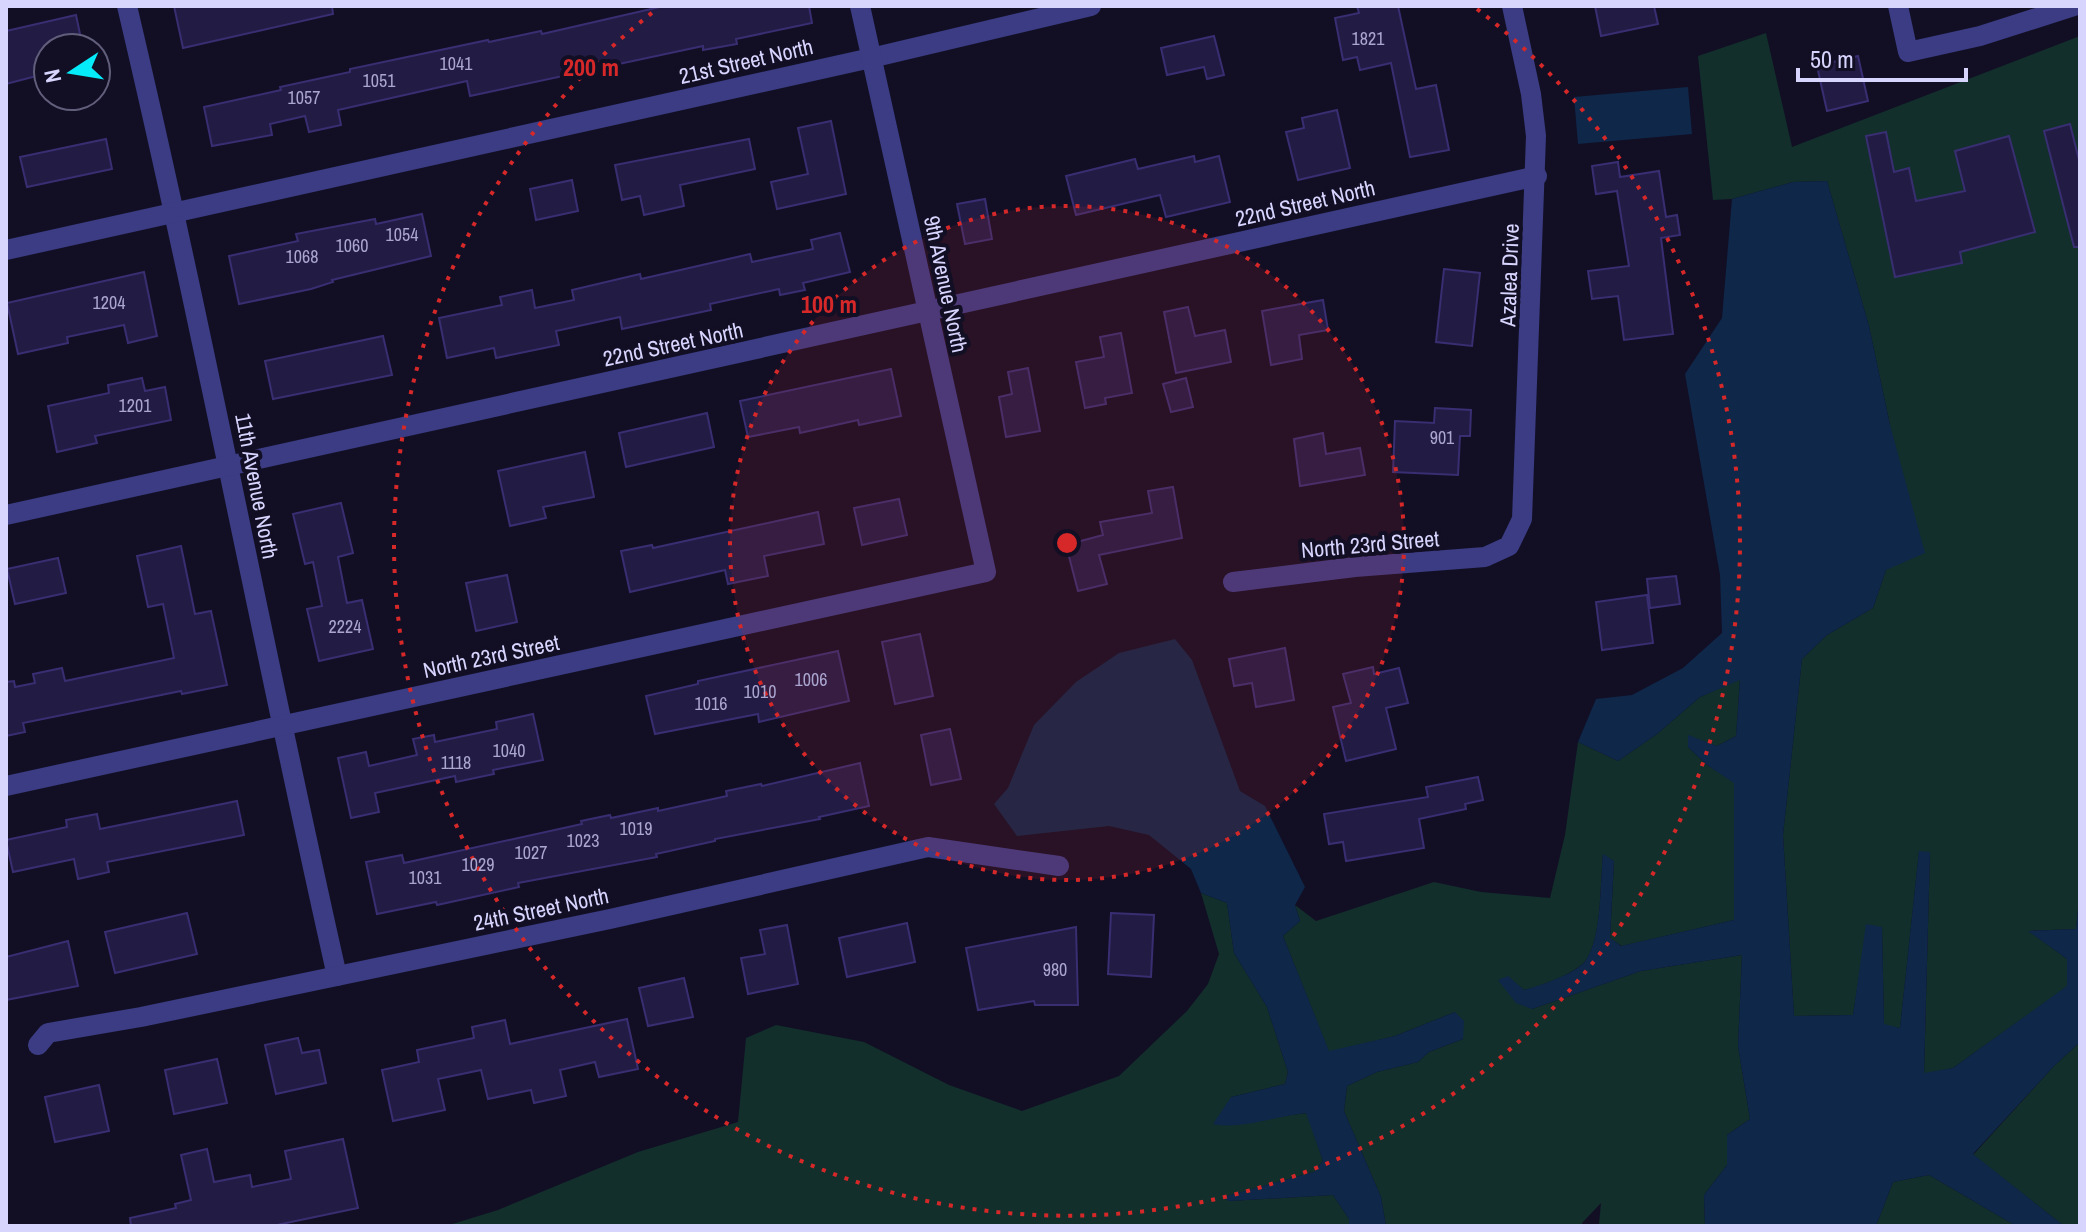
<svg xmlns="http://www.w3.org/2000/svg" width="2086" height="1232" font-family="'Archivo Narrow',sans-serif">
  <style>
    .green { fill: #122f2c }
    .water { fill: #0f2749 }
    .building { fill: #221c45; stroke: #382e71; stroke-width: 2 }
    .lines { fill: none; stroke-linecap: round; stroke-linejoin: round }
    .street { stroke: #3b3c83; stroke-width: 20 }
    .ring { fill: none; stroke: #d62828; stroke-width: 4; stroke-dasharray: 4 8 }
    .labels { text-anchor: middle; stroke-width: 8; stroke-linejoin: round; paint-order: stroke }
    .number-label { font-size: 18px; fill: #aaa6d0 }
    .street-label { font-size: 22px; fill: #d7d4fe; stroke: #120f25 }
    .centre { fill: #d62828; stroke: #120f25; stroke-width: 4 }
    .ring-label { font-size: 24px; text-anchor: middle; font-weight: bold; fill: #d62828; stroke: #120f25; stroke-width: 8; stroke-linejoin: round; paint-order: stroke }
  </style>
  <rect width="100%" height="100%" fill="#120f25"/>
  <g class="green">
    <polygon points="1766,33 1792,147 2080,36 2080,891 2076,929 2029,931 2067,959 2068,986 1953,1068 1924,1074 1930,852 1919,852 1900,1028 1884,1025 1882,928 1867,925 1853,1015 1794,1016 1783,835 1802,659 1827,635 1873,608 1886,570 1890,425 1869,326 1827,181 1793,182 1732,199 1713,200 1698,56"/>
    <path d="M1740,679L1736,736L1717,746L1688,736V747L1707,765L1734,782V920L1622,946L1610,939L1614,861L1603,855C1600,883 1602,938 1586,960C1577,973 1539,987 1524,990L1508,977L1532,1009L1641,971L1742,955L1738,1046L1750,1119L1727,1135V1165L1704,1195L1705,1226H1604L1599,1224L1601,1203L1582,1223L1583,1226H1386L1381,1197L1344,1111L1347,1086L1377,1072L1418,1062L1429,1052L1463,1039L1455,1012L1395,1036L1329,1052L1283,936L1300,921L1295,905L1316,921L1434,882L1481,892L1550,898L1565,835L1578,742L1618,761L1657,734L1700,697Z"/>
    <polygon points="1201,893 1227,903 1234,953 1267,1007 1288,1072 1285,1084 1231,1097 1274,1117 1307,1113 1323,1161 1314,1172 1224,1197 1229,1201 1333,1195 1349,1219 1349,1226 446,1226 498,1210 638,1152 738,1122 746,1038 776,1025 864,1042 949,1085 1022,1111 1119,1076 1187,1011 1208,984 1219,954"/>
    <polygon points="2080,1042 2080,1226 2064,1226 1973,1155 2054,1066"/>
    <polygon points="1929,1175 2016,1226 1876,1226 1893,1182"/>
  </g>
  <g class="water">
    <polygon points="1688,87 1692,134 1578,144 1574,97"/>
    <path d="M1827,181L1869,326L1890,425L1925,553L1886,570L1873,608L1827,635L1802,659L1783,835L1794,1016L1853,1015L1866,924L1882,927L1884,1024L1900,1028L1919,851L1930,852L1924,1073L1953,1068L2067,986V959L2028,931L2076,929L2080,891V1042L2054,1066L1973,1154L2064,1226H2016L1929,1175L1893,1182L1876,1226H1705L1704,1195L1727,1165V1135L1750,1119L1738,1046L1742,955L1641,971L1532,1009L1516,1003L1498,980L1508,976L1524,990C1539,986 1578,973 1586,960C1602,937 1600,883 1603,854L1614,861L1610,938L1621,946L1734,920V783L1707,765L1688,747V735L1717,746L1736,736L1740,680L1700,697L1657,734L1618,761L1578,742L1596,699L1632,695L1683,668L1722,633L1720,575L1685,374L1722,318L1732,199L1793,182Z"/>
    <path d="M1175,639L1192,660L1240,791L1265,806L1305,887L1295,905L1300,921L1283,936L1329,1051L1395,1036L1455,1012L1464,1021L1463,1039L1429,1052L1418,1062L1377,1072L1347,1086L1344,1111L1381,1197L1386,1226H1349V1219L1333,1195L1229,1201L1223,1197L1314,1172L1323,1161L1306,1113C1276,1116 1241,1130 1213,1124L1231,1097L1285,1084L1288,1072L1267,1007L1234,953L1227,903L1201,893L1191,869L1149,835L1109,826L1017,836L994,804L1008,788L1034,725L1076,682L1119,653Z"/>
  </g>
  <g class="building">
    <polygon points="174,6 332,6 333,14 183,48"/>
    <polygon points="664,6 809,6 812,23 736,39 737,44 703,50 703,46 470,96 467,81 338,110 341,125 309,132 305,116 270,124 272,135 212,146 204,107 281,90 280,87 350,72 350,69 488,40 489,42 541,31 542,34"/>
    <polygon points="1357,6 1398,6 1416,89 1436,85 1449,150 1410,157 1391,63 1360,70 1357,57 1343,60 1335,18 1359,13"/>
    <polygon points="1595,6 1654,6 1658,24 1601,36"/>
    <polygon points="76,15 83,48 48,48 48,73 6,84 6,31"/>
    <polygon points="1214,36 1224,75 1207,79 1204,67 1167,75 1161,48"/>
    <polygon points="1858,56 1868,101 1827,111 1817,66"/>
    <polygon points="1337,110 1350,168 1298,180 1286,132 1304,128 1302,118"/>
    <polygon points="831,121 846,194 777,209 771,182 808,174 798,128"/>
    <polygon points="2070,124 2080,164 2080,247 2074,247 2044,131"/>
    <polygon points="1886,132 1894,172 1909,168 1916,201 1965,191 1955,151 2009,136 2035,232 1960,252 1962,263 1895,277 1866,136"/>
    <polygon points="106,139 112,169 27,187 20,157"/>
    <polygon points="749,139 755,169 680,185 684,206 644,215 640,196 622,200 615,165"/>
    <polygon points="1194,156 1195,162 1219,156 1230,202 1166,217 1160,195 1076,215 1066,176 1135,159 1138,169"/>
    <polygon points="1618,162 1620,177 1659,171 1666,217 1677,215 1680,235 1661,238 1673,334 1624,340 1618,296 1592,299 1588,271 1629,266 1617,191 1596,194 1592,166"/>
    <polygon points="572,180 578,211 536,220 530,189"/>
    <polygon points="985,199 992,239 965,244 957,204"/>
    <polygon points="422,214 431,256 332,280 333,282 311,289 239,304 229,256 298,241 296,234 375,219 376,224"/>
    <polygon points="840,233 850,272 803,283 805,290 780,295 779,289 710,304 711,310 622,329 620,317 556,331 559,345 496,358 494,348 447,358 439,318 502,305 500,297 532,290 535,308 574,300 572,290 640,274 641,279 750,254 752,262 813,249 811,240"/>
    <polygon points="1444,269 1480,273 1472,346 1436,342"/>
    <polygon points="144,272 157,336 128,343 124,325 67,337 68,343 18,354 7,303"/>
    <polygon points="1323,300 1328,330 1299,335 1302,359 1271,365 1262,311"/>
    <polygon points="1188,307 1195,336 1225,330 1231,362 1176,373 1164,312"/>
    <polygon points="1121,333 1132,393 1105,398 1106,404 1085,408 1076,362 1104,357 1100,337"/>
    <polygon points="383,336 392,375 273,399 265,361"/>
    <polygon points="1028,368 1040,431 1006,437 999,397 1012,394 1008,372"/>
    <polygon points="891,369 901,416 859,425 858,420 800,433 799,427 748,437 740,401"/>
    <polygon points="142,378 145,391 165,387 171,420 95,436 97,443 57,452 48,406 109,393 108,385"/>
    <polygon points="1186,378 1193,407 1171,412 1163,384"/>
    <polygon points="1435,408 1471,410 1470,436 1460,436 1458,475 1393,472 1395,421 1434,423"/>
    <polygon points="707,413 714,447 626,467 619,433"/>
    <polygon points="1323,433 1326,454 1360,448 1365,475 1300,486 1294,439"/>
    <polygon points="585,452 594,497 543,507 546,518 510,526 498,471"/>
    <polygon points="1173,487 1182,538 1099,555 1107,584 1078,591 1066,545 1103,535 1100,522 1152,513 1148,491"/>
    <polygon points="899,499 907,535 862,545 854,508"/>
    <polygon points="341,503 353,553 338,557 347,603 362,600 373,649 319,661 307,609 322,606 313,562 305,564 293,514"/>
    <polygon points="818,512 824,544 764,556 768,576 728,584 725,570 630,592 621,551 652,545 653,548"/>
    <polygon points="181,546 195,614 211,611 227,685 182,694 181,691 23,723 25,732 6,736 6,682 14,681 15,687 35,683 33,674 62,668 65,681 174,658 163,604 148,607 137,556"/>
    <polygon points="58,558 66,593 15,604 7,569"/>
    <polygon points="507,575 517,622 476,631 466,583"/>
    <polygon points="1676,576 1680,604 1650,608 1647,579"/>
    <polygon points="1647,595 1653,643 1602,650 1596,602"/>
    <polygon points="920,634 933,696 895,704 882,642"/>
    <polygon points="1285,648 1294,700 1256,707 1252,683 1234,686 1229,659"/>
    <polygon points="838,651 849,701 759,722 758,714 655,734 646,696 698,684 698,681"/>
    <polygon points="1373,667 1374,674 1399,668 1408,703 1386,708 1396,749 1346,761 1333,707 1351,703 1343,674"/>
    <polygon points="533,714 543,760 493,770 494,774 456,782 455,776 375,793 379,812 351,818 338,758 366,752 369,766 417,755 413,739 434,735 435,742 497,729 496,722"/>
    <polygon points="950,729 961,779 931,785 921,735"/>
    <polygon points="860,763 869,806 819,817 820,819 715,839 715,841 656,854 657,857 518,883 519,887 437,905 436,902 377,914 366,862 402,855 404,863 582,824 581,821 610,815 611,818 658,808 658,811 727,796 726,791 761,784 762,786"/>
    <polygon points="1478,777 1483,800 1465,804 1466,809 1419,819 1424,848 1346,861 1343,842 1329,844 1324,814 1428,797 1426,787"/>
    <polygon points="237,801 244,835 107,862 109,872 78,879 74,859 13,872 6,840 67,827 66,820 97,814 100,829"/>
    <polygon points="187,913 197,954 115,973 105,932"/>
    <polygon points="1111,913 1154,915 1151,977 1108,974"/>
    <polygon points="907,923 915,962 847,977 839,938"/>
    <polygon points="787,925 798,984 748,994 741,958 765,954 760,930"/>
    <polygon points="1076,927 1078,1005 1035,1005 1034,1001 978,1010 966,948"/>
    <polygon points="68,941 78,986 6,1000 6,957"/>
    <polygon points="684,978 693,1017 648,1026 639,988"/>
    <polygon points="627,1019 638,1069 599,1077 595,1062 560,1070 566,1096 534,1103 531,1090 488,1099 481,1070 438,1079 445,1110 393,1121 382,1070 419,1062 417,1050 474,1038 472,1027 505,1020 510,1044"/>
    <polygon points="298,1038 302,1053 319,1050 326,1083 276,1094 265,1045"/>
    <polygon points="217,1059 227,1103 174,1114 165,1070"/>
    <polygon points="99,1085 109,1131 55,1142 45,1097"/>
    <polygon points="343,1139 358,1208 272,1226 131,1226 130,1218 176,1208 175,1204 191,1200 181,1155 207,1149 214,1182 250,1175 252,1187 291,1179 285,1151"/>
  </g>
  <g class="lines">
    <g class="street">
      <path d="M127,6C203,328 264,653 337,976"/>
      <polyline points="1898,6 1908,52 1980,36 2074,6"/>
      <polyline points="6,250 871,58 1091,6"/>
      <polyline points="6,515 1537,176"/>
      <polyline points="1233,582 1355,567 1485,557 1509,546 1522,519 1536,136 1531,94 1512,6"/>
      <polyline points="6,786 986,572 860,6"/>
      <polyline points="38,1045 48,1033 141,1017 610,919 928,847 1059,866"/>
    </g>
  </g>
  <circle cx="1067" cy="543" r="337" fill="#d62828" fill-opacity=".12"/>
  <g class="ring">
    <circle cx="1067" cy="543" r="337"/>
    <path d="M1477 9A673 673 0 1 1 657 9"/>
  </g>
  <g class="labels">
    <g class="number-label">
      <text x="1368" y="45">1821</text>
      <text x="456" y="70">1041</text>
      <text x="379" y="87">1051</text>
      <text x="304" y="104">1057</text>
      <text x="402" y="241">1054</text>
      <text x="352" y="252">1060</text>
      <text x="302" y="263">1068</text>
      <text x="109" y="309">1204</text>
      <text x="135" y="412">1201</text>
      <text x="1442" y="444">901</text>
      <text x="345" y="633">2224</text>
      <text x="811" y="686">1006</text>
      <text x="760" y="698">1010</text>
      <text x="711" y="710">1016</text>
      <text x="509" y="757">1040</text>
      <text x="456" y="769">1118</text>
      <text x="636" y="835">1019</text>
      <text x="583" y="847">1023</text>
      <text x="531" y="859">1027</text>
      <text x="478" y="871">1029</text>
      <text x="425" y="884">1031</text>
      <text x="1055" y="976">980</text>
    </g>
    <g class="street-label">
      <text transform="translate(746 61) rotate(-13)" y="8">21st Street North</text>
      <text transform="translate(1305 203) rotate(-13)" y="8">22nd Street North</text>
      <text transform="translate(1509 275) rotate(-88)" y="8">Azalea Drive</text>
      <text transform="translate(946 284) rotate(78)" y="8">9th Avenue North</text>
      <text transform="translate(673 344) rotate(-12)" y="8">22nd Street North</text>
      <text transform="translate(257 486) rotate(79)" y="8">11th Avenue North</text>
      <text transform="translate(1370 544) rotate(-5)" y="8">North 23rd Street</text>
      <text transform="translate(491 656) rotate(-12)" y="8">North 23rd Street</text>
      <text transform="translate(541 909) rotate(-12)" y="8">24th Street North</text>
    </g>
  </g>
  <circle cx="1067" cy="543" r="12" class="centre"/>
  <g class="ring-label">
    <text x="591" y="76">200 m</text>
    <text x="829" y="313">100 m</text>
  </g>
  <rect width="2086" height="1232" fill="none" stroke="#d7d4fe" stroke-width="16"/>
  <g transform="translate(72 72) rotate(258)"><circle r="38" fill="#120f25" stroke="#615e7c" stroke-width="2"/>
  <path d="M0-6L14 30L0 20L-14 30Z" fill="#05ebf9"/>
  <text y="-12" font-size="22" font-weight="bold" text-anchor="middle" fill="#d7d4fe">N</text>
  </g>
  <path d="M1798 68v12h168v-12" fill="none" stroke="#d7d4fe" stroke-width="4"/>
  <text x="1810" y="68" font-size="24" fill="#d7d4fe" stroke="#120f25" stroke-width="6" paint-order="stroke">50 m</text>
</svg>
